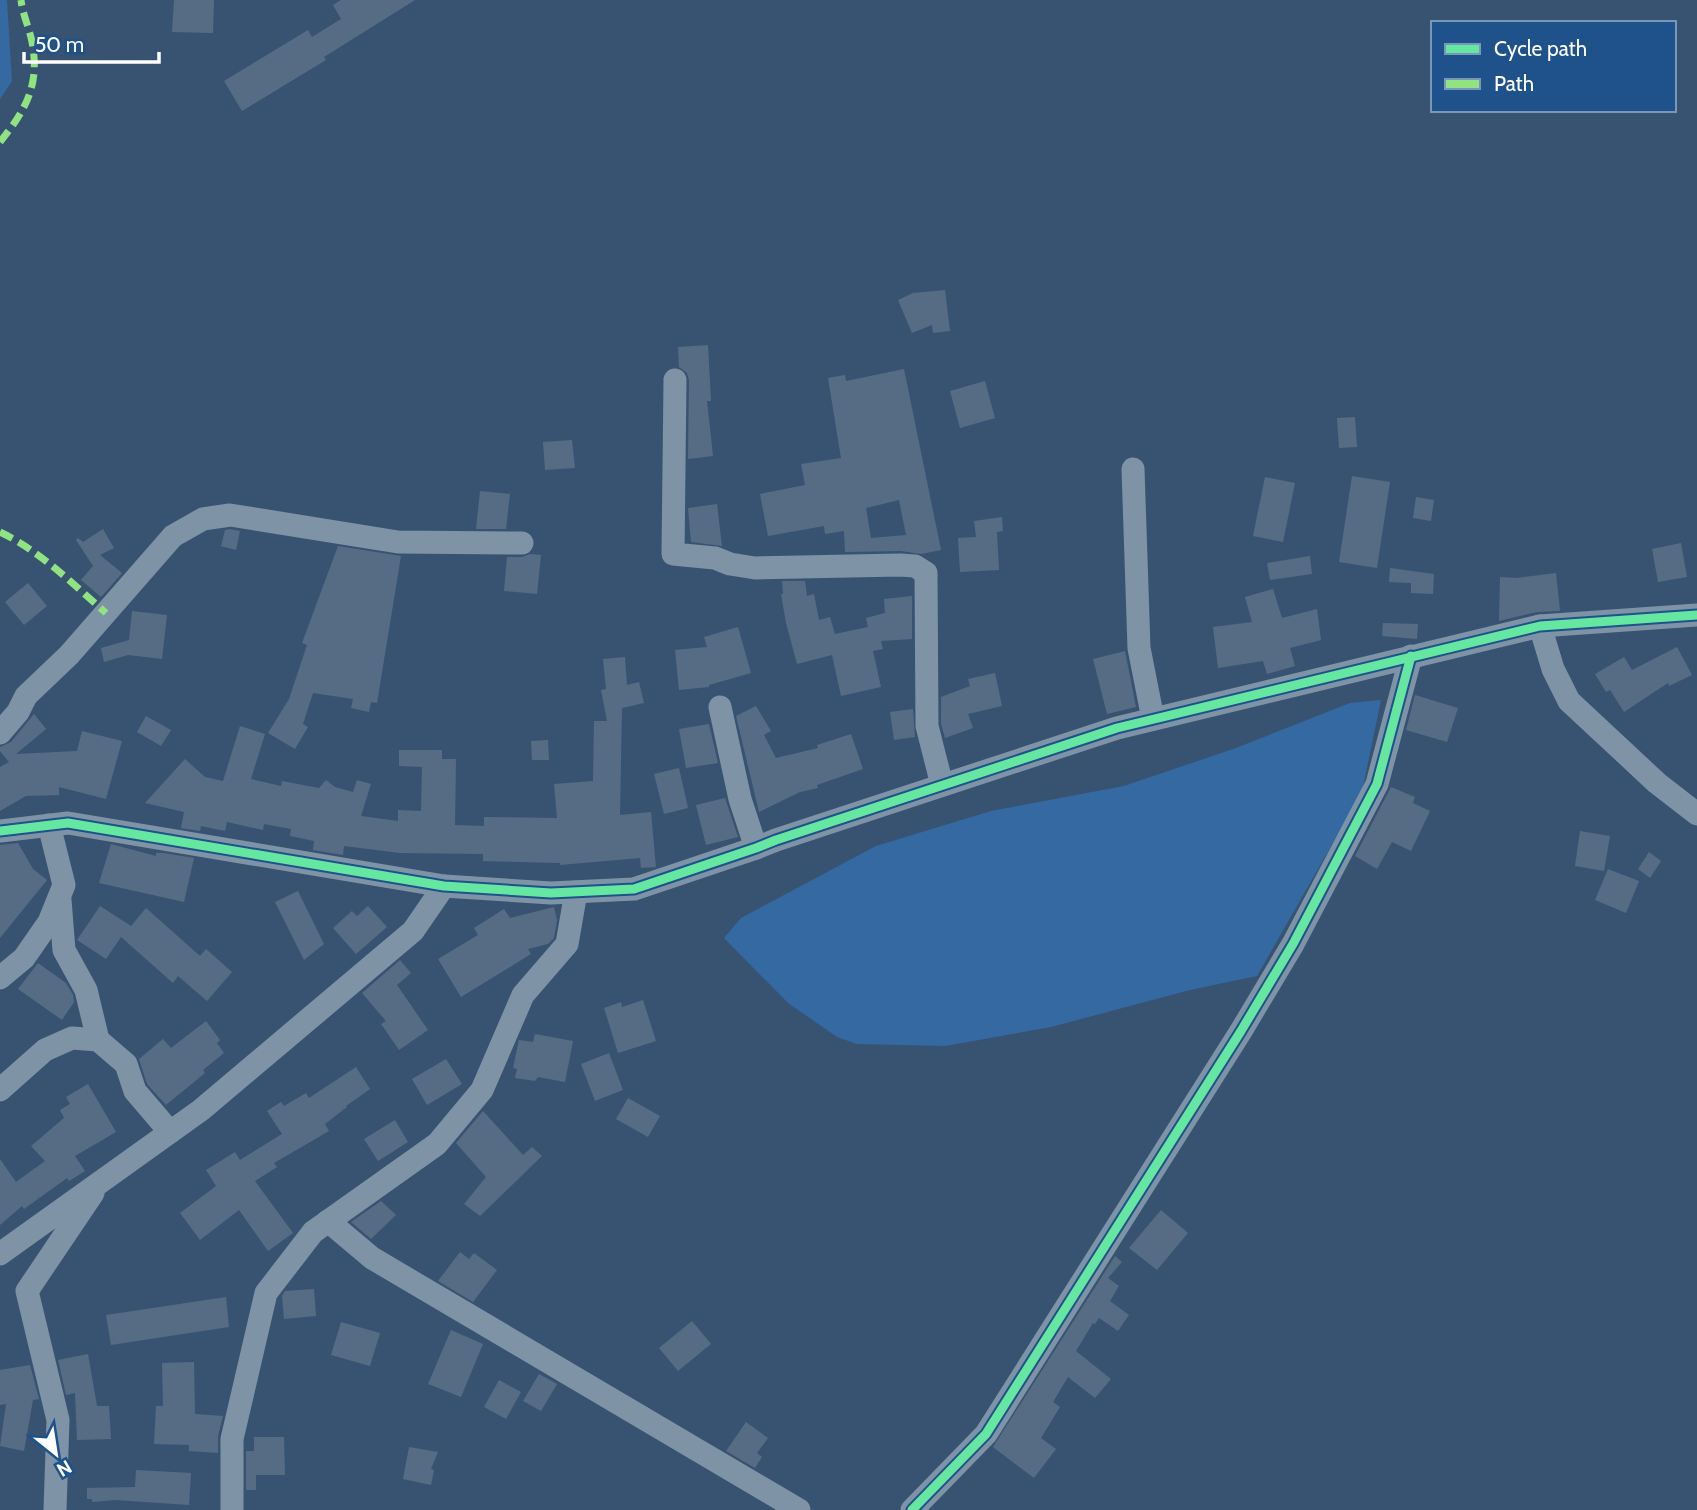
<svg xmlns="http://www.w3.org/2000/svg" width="1697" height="1510" font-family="Cabin,sans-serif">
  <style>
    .green { fill: #3469a2 }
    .building { fill: #566c84; fill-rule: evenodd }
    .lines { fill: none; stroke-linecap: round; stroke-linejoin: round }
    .minor { stroke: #7f93a7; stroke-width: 23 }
    .quiet { stroke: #91e382; stroke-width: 7; stroke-dasharray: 14 7; stroke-linecap: butt }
    .cycleway-casing { stroke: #1f528b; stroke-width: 13 }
    .cycleway { stroke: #66e7a1; stroke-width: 9 }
  </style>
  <rect width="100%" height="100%" fill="#385372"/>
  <g class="green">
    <polygon points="0,0 7,0 12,81 0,99"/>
    <polygon points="1381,700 1362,792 1257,976 1190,990 1051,1027 945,1046 857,1044 837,1037 788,1003 724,938 741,918 876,846 991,811 1124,786 1236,748 1350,703"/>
  </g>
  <g class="building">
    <polygon points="174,0 214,0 213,33 172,32"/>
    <polygon points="341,0 415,0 324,57 326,60 242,111 224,81 308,30 312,37 341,19 333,5"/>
    <polygon points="945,290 950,331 933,333 932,325 912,333 898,300 913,293"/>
    <polygon points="708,345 711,401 707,401 713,456 688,459 689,380 687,373 679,367 678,347"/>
    <path d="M904,369L941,550L921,554L901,551L845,552L844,531L825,534L824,526L768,536L760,494L805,485L801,464L841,458L828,378L845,375L846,381ZM899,500L906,535L871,538L866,508Z"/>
    <polygon points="985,381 995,418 960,428 950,391"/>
    <polygon points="1355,417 1357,447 1339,448 1337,418"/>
    <polygon points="572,440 575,468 545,470 543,442"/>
    <polygon points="1352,476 1390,482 1377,568 1339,562"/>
    <polygon points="1265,477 1295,483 1283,542 1253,536"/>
    <polygon points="480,491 510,494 506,529 476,529"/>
    <polygon points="1416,497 1434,500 1431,521 1413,518"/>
    <polygon points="717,504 722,546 691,542 688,508"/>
    <polygon points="1002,517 1003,531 997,532 999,570 960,572 958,538 976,537 974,521"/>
    <polygon points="103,529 114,548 100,555 122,573 101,597 81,580 93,566 76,540 78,538 83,542"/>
    <polygon points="230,529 240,531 236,550 221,546 225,530"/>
    <polygon points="1681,543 1687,577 1658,582 1652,549"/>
    <polygon points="338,546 401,556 377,703 371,702 369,712 351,708 353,699 313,693 303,724 308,727 295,749 268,733 289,699 307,645 302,643"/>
    <polygon points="530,554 541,555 537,594 504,591 507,557 522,557"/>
    <polygon points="1310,556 1312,574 1270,580 1267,563"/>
    <polygon points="1390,568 1434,574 1433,594 1411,593 1411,583 1389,582"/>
    <polygon points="1556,573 1560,611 1537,612 1499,621 1500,577 1517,578"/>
    <polygon points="782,581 805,581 807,596 814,594 819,620 830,617 835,634 868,627 866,618 885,613 884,599 912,596 912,639 881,641 883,649 873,651 881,687 841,696 832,655 797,664 786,623 781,594 783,594"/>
    <polygon points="28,583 47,606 24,625 5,602"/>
    <polygon points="1273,589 1282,618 1317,609 1321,640 1290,648 1295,666 1267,674 1263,661 1218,668 1213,627 1252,622 1245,597"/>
    <polygon points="132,611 167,615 162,659 128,655 104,662 101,648 129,640"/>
    <polygon points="1383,623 1418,624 1417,639 1382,636"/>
    <polygon points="738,627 751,673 709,685 709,687 679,690 675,650 707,647 704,637"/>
    <polygon points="1677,647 1692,675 1669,686 1668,683 1624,712 1610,690 1606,692 1595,674 1624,657 1632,670"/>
    <polygon points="1125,651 1136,707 1107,714 1093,659"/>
    <polygon points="625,657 627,685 639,682 644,703 622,708 620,815 651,812 656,867 641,868 640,858 560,865 560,863 483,861 483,854 400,853 344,846 343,855 313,850 314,841 290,836 291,829 264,824 263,830 227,822 225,831 201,826 200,831 181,828 184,812 145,803 185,759 205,777 223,781 240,726 265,734 251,779 281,786 282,781 319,788 326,780 335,787 353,792 357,780 371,784 361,816 398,821 398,810 421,811 422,767 399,766 399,750 442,750 442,759 456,759 455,825 484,826 484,817 557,818 554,784 593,781 594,721 607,721 601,690 606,689 603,659"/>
    <polygon points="995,673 1002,706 968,714 973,728 945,738 941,724 941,697 970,686 968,679"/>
    <polygon points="1415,695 1458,708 1447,742 1406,730"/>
    <polygon points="756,706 771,731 764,735 776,758 818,748 817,745 851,734 863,769 817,785 818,788 800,792 759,812 736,716"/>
    <polygon points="913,709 915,737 894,740 890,712"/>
    <polygon points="34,714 46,729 16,754 77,751 82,731 122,741 106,799 59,787 59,795 26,796 0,811 0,767 9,762 0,751 0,747 11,742"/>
    <polygon points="146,716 171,730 161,746 137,732"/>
    <polygon points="709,724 718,763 686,768 679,729"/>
    <polygon points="548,740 549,760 532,760 531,741"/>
    <polygon points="679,768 688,808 664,814 654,774"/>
    <polygon points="1391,787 1415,797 1413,803 1430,811 1411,851 1392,842 1377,869 1355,856"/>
    <polygon points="725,798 738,837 706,845 696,805"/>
    <polygon points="1580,831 1610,836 1604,871 1575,866"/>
    <polygon points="18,843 33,869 47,880 0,938 0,845"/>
    <polygon points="111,844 156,856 156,853 163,853 194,858 184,902 99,883"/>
    <polygon points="1649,852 1661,861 1650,878 1638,869"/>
    <polygon points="1608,869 1639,881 1626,913 1595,900"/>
    <polygon points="298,891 324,944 304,960 275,902"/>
    <polygon points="100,906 131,926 146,908 200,956 206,949 232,972 207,1001 178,976 173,983 121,937 106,959 77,940"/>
    <polygon points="368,906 387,927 356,954 333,928 352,911 357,916"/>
    <polygon points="554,907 557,920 554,938 548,944 528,949 531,954 461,997 438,959 478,935 474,928 504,909 510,918"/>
    <polygon points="400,960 411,973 397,985 428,1030 399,1050 381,1024 386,1021 362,993"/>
    <polygon points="38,963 66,983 73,995 74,1002 62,1020 18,989"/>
    <polygon points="643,1000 656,1041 618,1053 604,1008 621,1002 622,1007"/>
    <polygon points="206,1021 220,1040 217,1043 224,1053 203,1070 205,1073 166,1105 147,1084 139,1059 163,1039 171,1048"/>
    <polygon points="535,1034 573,1041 565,1082 538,1077 535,1081 515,1078 517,1069 513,1068 519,1040 533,1042"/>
    <polygon points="609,1053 623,1090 595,1101 581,1064"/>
    <polygon points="446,1059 462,1084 427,1105 412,1079"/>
    <polygon points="356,1067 370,1089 346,1106 347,1107 325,1124 329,1131 274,1163 277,1167 255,1181 293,1233 268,1251 239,1210 200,1240 180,1213 216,1186 206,1170 235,1152 240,1160 282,1134 267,1111 281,1102 284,1106 306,1093 309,1098"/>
    <polygon points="88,1084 116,1132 75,1156 85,1171 69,1181 67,1178 24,1209 22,1206 0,1225 0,1159 16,1182 45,1161 31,1146 64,1118 60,1110 70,1104 66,1097"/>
    <polygon points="628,1098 660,1116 648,1137 616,1119"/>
    <polygon points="483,1111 523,1155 532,1147 542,1156 480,1216 464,1204 486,1177 456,1143"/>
    <polygon points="395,1120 408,1142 378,1161 364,1139"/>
    <polygon points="381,1201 396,1215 371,1239 351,1222"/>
    <polygon points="1161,1210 1188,1233 1157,1270 1129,1248"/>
    <polygon points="460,1252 469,1259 474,1253 497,1270 473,1302 438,1281"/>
    <polygon points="1115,1256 1122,1262 1108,1278 1119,1286 1110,1301 1129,1315 1118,1331 1099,1318 1095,1324 1093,1323 1076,1351 1111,1379 1095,1398 1068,1377 1053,1402 1060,1407 1041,1438 1056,1449 1034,1478 993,1447"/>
    <polygon points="314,1289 316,1316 284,1319 282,1296 285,1291"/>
    <polygon points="226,1297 229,1327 111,1345 106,1315"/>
    <polygon points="692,1321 711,1344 678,1371 659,1348"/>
    <polygon points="341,1322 380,1333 370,1366 331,1355"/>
    <polygon points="451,1330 483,1344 461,1397 428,1384"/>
    <polygon points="88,1354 97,1406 109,1406 111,1439 77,1440 75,1393 66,1395 58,1360"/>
    <polygon points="194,1362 195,1414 223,1416 218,1436 218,1453 189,1451 189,1445 154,1444 156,1406 163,1406 162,1363"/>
    <polygon points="30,1365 39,1399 33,1400 24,1451 0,1446 6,1404 0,1405 0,1370"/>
    <polygon points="539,1374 557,1384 541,1411 523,1401"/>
    <polygon points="499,1380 521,1392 506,1419 484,1407"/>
    <polygon points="746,1422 768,1438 757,1453 762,1457 755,1468 726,1451"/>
    <polygon points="254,1437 284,1437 285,1475 256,1475 256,1490 246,1490 246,1451 254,1451"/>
    <polygon points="409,1447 438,1452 431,1469 434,1470 431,1485 403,1479"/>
    <polygon points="136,1470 191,1473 189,1505 115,1500 92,1502 92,1499 87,1499 87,1488 135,1487"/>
  </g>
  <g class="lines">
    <g class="minor">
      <polyline points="675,380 673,554 715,558 730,564 755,568 900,565 915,566 926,573 927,726 942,785"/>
      <polyline points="1133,469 1139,648 1153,719"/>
      <polyline points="1540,626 1553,669 1569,701 1657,783 1697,814"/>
      <polyline points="720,707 740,799 756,848"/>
      <polyline points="0,733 18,712 26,696 69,655 173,536 203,519 230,515 398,542 522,543"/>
      <polyline points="0,831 68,823 444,886 551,893 634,889 756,848 776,840 1117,728 1540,626 1697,615"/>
      <polyline points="60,900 64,950 86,990 98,1040"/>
      <polyline points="0,978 24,958 49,922 64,885 49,825"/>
      <polyline points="0,1090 45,1050 72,1038 98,1040 126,1064 135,1091 170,1132"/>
      <polyline points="328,1221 372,1258 799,1510"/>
      <polyline points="0,1254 201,1110 413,931 444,886"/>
      <polyline points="55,1510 58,1420 27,1291 93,1193"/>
      <polyline points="232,1510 232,1439 266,1293 313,1232 437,1144 482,1090 523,995 567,944 576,892"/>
      <polyline points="912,1510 986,1434 1241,1031 1293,944 1377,784 1411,656"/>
    </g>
    <g class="quiet">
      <path d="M0,142C24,112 39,88 33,48C31,31 23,17 21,0"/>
      <path d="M0,532C40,551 73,584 106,613"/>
    </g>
    <defs>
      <g id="cycleway">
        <polyline points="0,831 68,823 444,886 551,893 634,889 756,848 776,840 1117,728 1540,626 1697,615"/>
        <polyline points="912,1510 986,1434 1241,1031 1293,944 1377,784 1411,656"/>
      </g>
    </defs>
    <use href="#cycleway" class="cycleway-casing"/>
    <use href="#cycleway" class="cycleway"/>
  </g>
  <rect x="1431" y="21" width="245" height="91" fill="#1f528b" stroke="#7997b9" stroke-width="2"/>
  <rect x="1445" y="44" width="35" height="10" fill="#66e7a1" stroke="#7997b9" stroke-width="2"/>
  <text x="1494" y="56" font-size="21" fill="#ffffff">Cycle path</text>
  <rect x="1445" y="79" width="35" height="10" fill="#91e382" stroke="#7997b9" stroke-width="2"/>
  <text x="1494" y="91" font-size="21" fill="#ffffff">Path</text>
  <g transform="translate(56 1454) rotate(150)" stroke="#1f528b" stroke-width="5" paint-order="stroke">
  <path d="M0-5L12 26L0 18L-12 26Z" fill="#ffffff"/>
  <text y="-10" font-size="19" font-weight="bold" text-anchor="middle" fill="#ffffff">N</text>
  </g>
  <path d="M24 52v10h135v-10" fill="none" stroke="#ffffff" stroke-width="3.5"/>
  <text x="35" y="52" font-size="21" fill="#ffffff" stroke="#1f528b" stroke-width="5" paint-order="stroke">50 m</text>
</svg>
